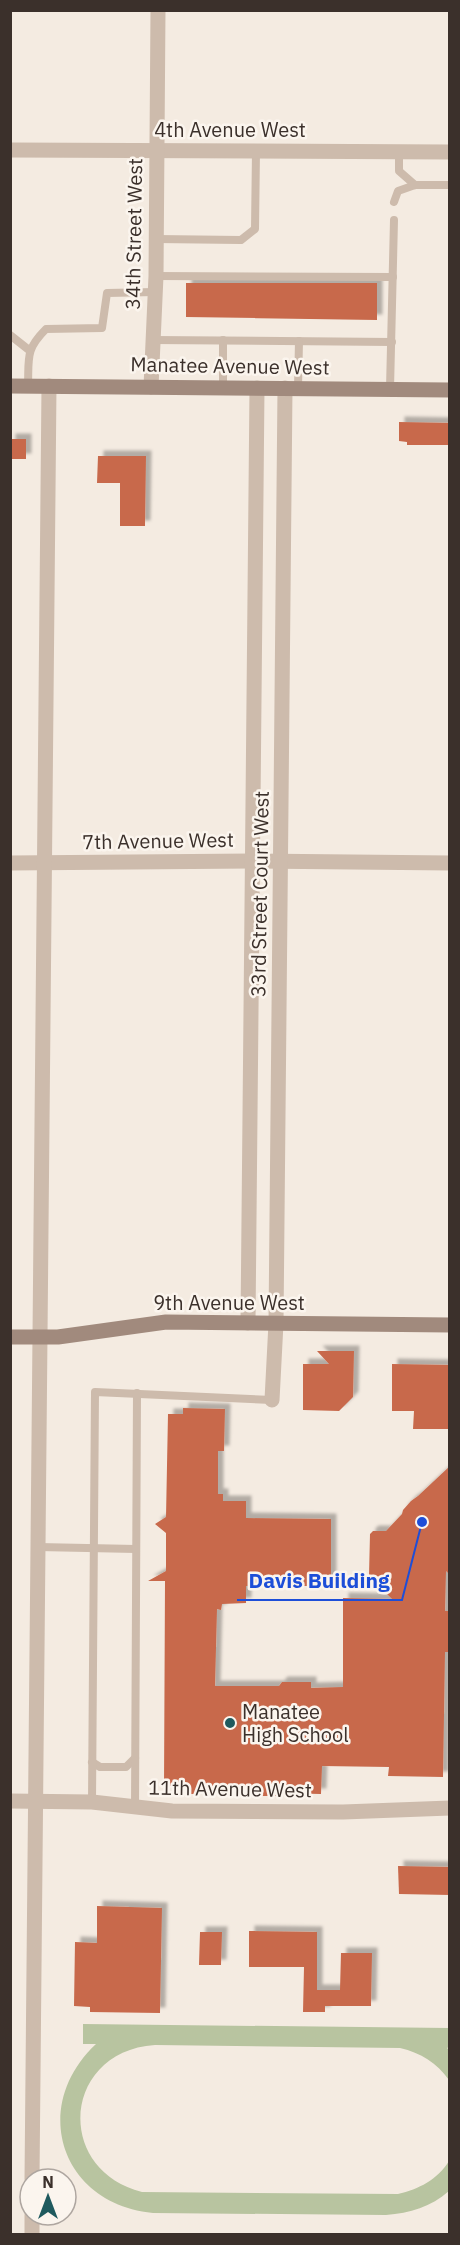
<svg xmlns="http://www.w3.org/2000/svg" width="460" height="2245" font-family="'IBM Plex Sans',sans-serif">
  <style>
    .green { fill: #b8c4a0 }
    .building { fill: #c8694b; filter: url(#shadow) }
    .lines { fill: none; stroke-linecap: round; stroke-linejoin: round }
    .lane { stroke: #cdbbac; stroke-width: 8 }
    .street { stroke: #cdbbac; stroke-width: 15 }
    .secondary { stroke: #a18a7d; stroke-width: 15 }
    .poi-dot { fill: #1f5a5e; stroke: #fbf5ee; stroke-width: 2 }
    .labels { text-anchor: middle; stroke-width: 5; stroke-linejoin: round; paint-order: stroke }
    .street-label { font-size: 20px; fill: #3b302b; stroke: #fbf5ee }
    .poi-label { font-size: 20px; fill: #3b302b; stroke: #fbf5ee; text-anchor: start }
    .leader { fill: none; stroke: #1d4ed8; stroke-width: 2 }
    .callout-dot { fill: #1d4ed8; stroke: #fbf5ee; stroke-width: 2 }
    .callout-label { font-size: 21px; text-anchor: middle; font-weight: bold; fill: #1d4ed8; stroke: #fbf5ee; stroke-width: 5; stroke-linejoin: round; paint-order: stroke }
  </style>
  <defs>
    <filter id="shadow"><feDropShadow dx="5.5" dy="-5.5" stdDeviation="1.5" flood-color="#0004"/></filter>
  </defs>
  <rect width="100%" height="100%" fill="#f4ebe1"/>
  <path class="green" d="M83,2024L449,2028V2047L447,2048L449,2050V2080C437,2063 421,2053 400,2048L155,2045C63,2051 53,2169 142,2192L398,2194C419,2189 437,2180 449,2161V2191C431,2207 410,2213 386,2215L153,2213C61,2204 29,2107 96,2044H83Z"/>
  <g class="building">
    <polygon points="186,283 377,283 377,320 186,317"/>
    <polygon points="399,422 450,423 450,445 407,445 407,442 399,441"/>
    <rect x="10" y="439" width="16" height="20"/>
    <polygon points="98,456 146,456 145,526 120,526 120,483 97,483"/>
    <polygon points="317,1351 354,1351 353,1397 339,1411 303,1410 303,1364 329,1364"/>
    <polygon points="392,1364 450,1365 450,1429 413,1429 414,1411 392,1411"/>
    <polygon points="183,1408 225,1409 224,1451 218,1451 218,1494 223,1494 223,1501 246,1501 246,1518 331,1519 331,1586 246,1586 246,1603 222,1604 221,1610 217,1609 215,1686 279,1686 282,1682 311,1682 311,1688 343,1687 343,1598 392,1599 369,1576 370,1534 373,1531 386,1531 402,1514 403,1510 411,1501 418,1496 450,1466 450,1575 446,1571 445,1611 450,1611 450,1652 445,1652 443,1777 388,1776 389,1767 322,1766 321,1794 278,1793 279,1796 256,1796 256,1792 214,1791 214,1794 188,1794 188,1786 164,1786 165,1581 148,1581 166,1571 166,1533 155,1524 166,1517 168,1414 183,1414"/>
    <polygon points="398,1866 450,1867 450,1895 399,1894"/>
    <polygon points="97,1906 162,1908 160,2013 90,2012 90,2007 74,2006 75,1942 97,1943"/>
    <polygon points="249,1931 317,1932 317,1990 340,1990 341,1953 372,1953 371,2006 325,2006 325,2012 303,2012 304,1967 249,1967"/>
    <polygon points="200,1932 222,1932 221,1965 199,1965"/>
  </g>
  <g class="lines">
    <g class="lane">
      <polyline points="399,152 399,171 415,185"/>
      <polyline points="394,202 398,191 415,185 450,185"/>
      <polyline points="156,239 241,240 255,229 256,151"/>
      <polyline points="156,276 393,277"/>
      <polyline points="10,335 29,350"/>
      <polyline points="153,340 392,342"/>
      <polyline points="223,340 223,388"/>
      <path d="M28,386C29,358 25,350 46,329L102,328L107,293L155,292"/>
      <polyline points="298,388 299,341"/>
      <polyline points="390,389 394,220"/>
      <polyline points="38,1547 136,1549"/>
      <polyline points="92,1762 100,1767 126,1767 135,1758"/>
      <polyline points="92,1802 95,1392 272,1400"/>
      <polyline points="135,1808 137,1393"/>
    </g>
    <g class="street">
      <polyline points="10,150 450,152"/>
      <polyline points="151,387 156,276 158,10"/>
      <polyline points="10,863 252,861 450,863"/>
      <polyline points="248,1323 257,388"/>
      <polyline points="272,1400 276,1323 285,388"/>
      <polyline points="10,1801 92,1802 172,1811 343,1812 450,1808"/>
      <polyline points="32,2179 49,386"/>
      <polyline points="32,2234 32,2215"/>
    </g>
    <g class="secondary">
      <polyline points="10,386 450,390"/>
      <polyline points="10,1337 58,1337 166,1322 450,1325"/>
    </g>
  </g>
  <circle class="poi-dot" cx="230" cy="1723" r="6"/>
  <g class="labels">
    <g class="street-label">
      <text x="230" y="137">4th Avenue West</text>
      <text transform="translate(134 234) rotate(-89)" y="7">34th Street West</text>
      <text transform="translate(230 366) rotate(1)" y="7">Manatee Avenue West</text>
      <text transform="translate(158 841) rotate(-1)" y="7">7th Avenue West</text>
      <text transform="translate(260 894) rotate(-89)" y="7">33rd Street Court West</text>
      <text x="229" y="1310">9th Avenue West</text>
      <text transform="translate(230 1789) rotate(1)" y="7">11th Avenue West</text>
    </g>
    <g class="poi-label">
      <text x="242" y="1719">Manatee<tspan x="242" dy="23">High School</tspan></text>
    </g>
  </g>
  <path class="leader" d="M422 1522L402 1600H237"/>
  <circle class="callout-dot" cx="422" cy="1522" r="6"/>
  <g class="callout-label">
    <text x="319" y="1588">Davis Building</text>
  </g>
  <rect width="460" height="2245" fill="none" stroke="#3b302b" stroke-width="24"/>
  <g transform="translate(48 2197)"><circle r="28" fill="#fbf5ee" stroke="#aea6a0" stroke-width="1.5"/>
  <path d="M0-4.5L10 22L0 15L-10 22Z" fill="#1f5a5e"/>
  <text y="-9" font-size="16" font-weight="bold" text-anchor="middle" fill="#3b302b">N</text>
  </g>
</svg>
